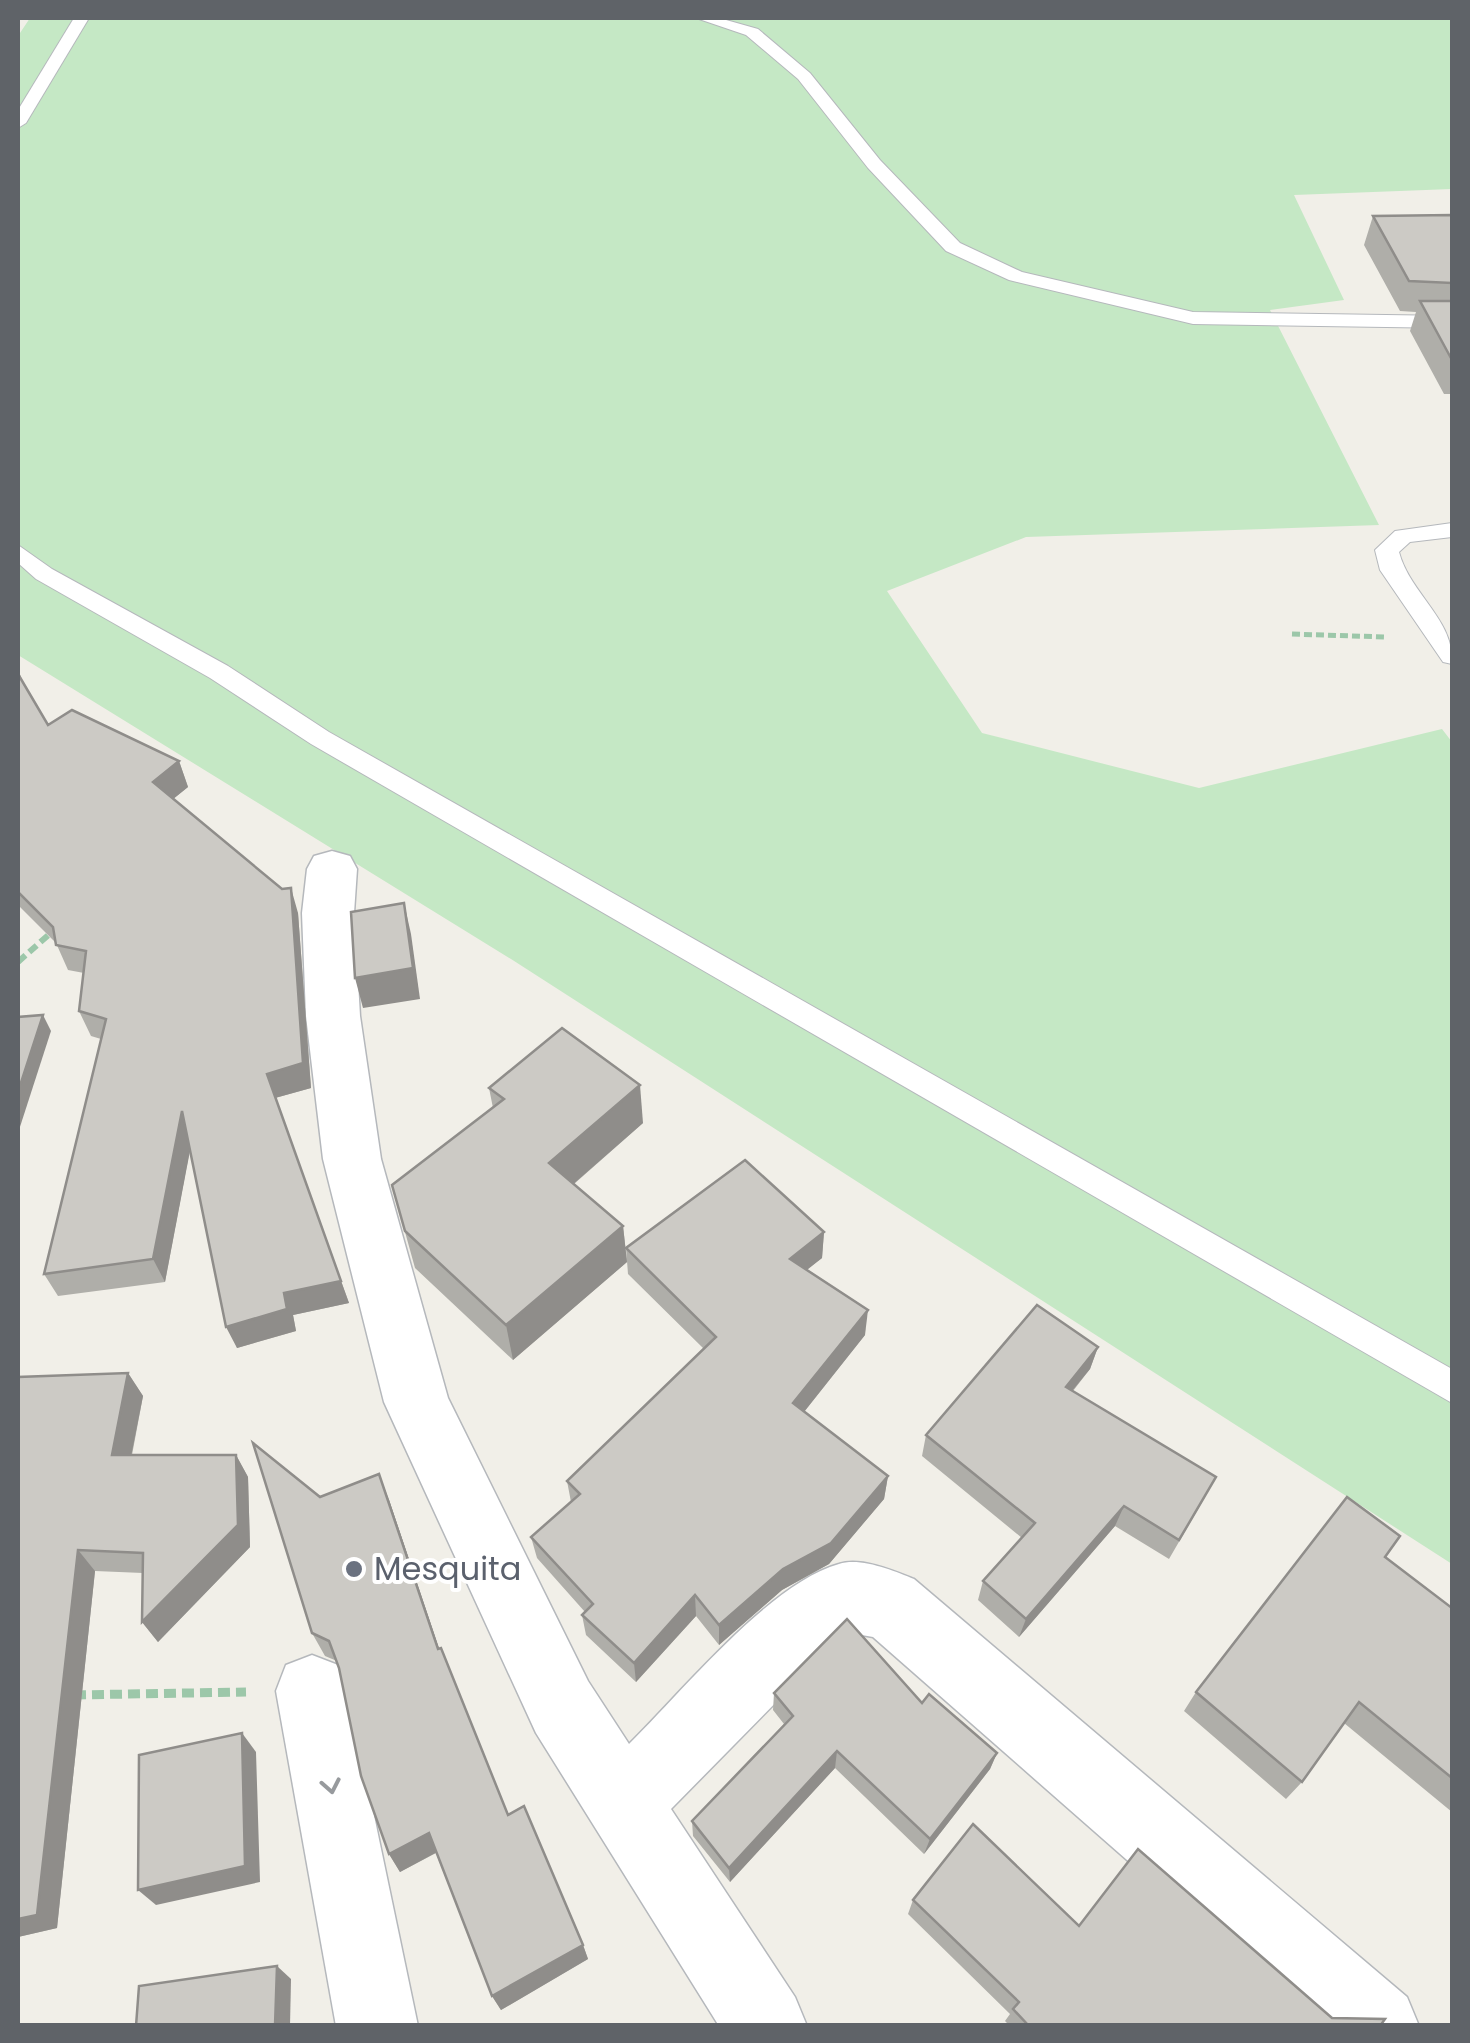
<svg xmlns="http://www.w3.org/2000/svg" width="1470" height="2043" font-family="Poppins,sans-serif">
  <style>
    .green { fill: #c5e8c5 }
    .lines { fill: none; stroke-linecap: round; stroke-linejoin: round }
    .lane-casing { stroke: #b5b8bc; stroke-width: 2 }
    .street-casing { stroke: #b5b8bc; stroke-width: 3 }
    .path-far2 { stroke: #9cc7a9; stroke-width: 5; stroke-dasharray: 8 4; stroke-linecap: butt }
    .path-far1 { stroke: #9cc7a9; stroke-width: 6; stroke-dasharray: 10 5; stroke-linecap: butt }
    .path { stroke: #9cc7a9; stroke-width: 9; stroke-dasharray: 12 6; stroke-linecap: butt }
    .lane { fill: #fff; fill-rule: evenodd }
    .street { fill: #fff; fill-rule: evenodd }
    .wall { fill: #afaea9 }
    .shaded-wall { fill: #8f8d8a }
    .building { fill: #cccac5; stroke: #8f8d8a; stroke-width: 2.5 }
    .oneway { stroke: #979a9d }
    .worship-dot { fill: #6b7280; stroke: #fff; stroke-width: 4 }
    .labels { text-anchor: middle; stroke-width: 8; stroke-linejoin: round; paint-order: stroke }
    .near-worship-label { font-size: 32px; fill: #5b616d; stroke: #fff; text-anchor: start }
  </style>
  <rect width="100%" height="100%" fill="#f1efe8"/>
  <polygon class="green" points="30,18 1452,18 1452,189 1294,195 1344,300 1270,310 1379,525 1026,537 887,591 982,733 1199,788 1442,729 1452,742 1452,1564 511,959 18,655 18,36"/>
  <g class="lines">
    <defs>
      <g id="lane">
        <polygon points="74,18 89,18 26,123 18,128 18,110"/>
        <polygon points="696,18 719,18 758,29 810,73 880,160 960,243 1022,272 1193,312 1452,316 1452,328 1193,324 1009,280 946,251 868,168 798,79 746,35"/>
        <path d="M1452,523V537L1410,542L1399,552C1410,594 1455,620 1452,664L1443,662L1380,570L1375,550L1395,531Z"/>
        <polygon points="18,545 52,569 228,666 329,732 1452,1369 1452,1403 311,744 210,678 36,579 18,563"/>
      </g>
      <g id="street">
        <path d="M332,851L350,856L357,869L354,913L360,1016L381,1159L448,1398L588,1681L629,1744C682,1692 770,1583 839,1564C861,1557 894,1571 914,1579L1407,1997L1419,2026H1316L873,1637L845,1632L671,1809L795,1997L807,2026H719L536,1733L384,1402L323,1159L306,1016L302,913L307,869L314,856Z"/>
        <polygon points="312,1655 338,1665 348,1691 418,2026 336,2026 276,1691 286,1665"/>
      </g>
    </defs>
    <use href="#lane" class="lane-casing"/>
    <use href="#street" class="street-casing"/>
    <polyline class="path-far2" points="1292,634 1386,637"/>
    <polyline class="path-far1" points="18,962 54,930"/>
    <polyline class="path" points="74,1695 246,1692"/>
    <use href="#lane" class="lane"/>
    <use href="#street" class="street"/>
  </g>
  <g class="wall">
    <polygon points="1452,215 1452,394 1444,394 1410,331 1416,312 1400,311 1364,245 1373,216"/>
    <polygon points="18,669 24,685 48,725 179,761 188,787 173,799 298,913 311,1088 275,1098 349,1303 293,1315 296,1331 237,1348 190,1149 165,1282 58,1296 44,1274 101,1039 91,1036 79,1011 84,973 68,970 56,943 18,905"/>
    <polygon points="489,1088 643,1123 574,1184 623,1226 627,1262 513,1360 415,1268 392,1185 493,1108"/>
    <polygon points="824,1232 822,1258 806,1270 865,1335 804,1412 888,1476 884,1499 829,1564 782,1590 719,1645 696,1616 636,1682 586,1635 582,1615 585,1612 537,1558 531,1537 571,1502 567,1481 704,1349 628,1274 626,1248"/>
    <polygon points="1098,1347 1090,1369 1073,1391 1205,1497 1169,1559 1115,1526 1019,1637 978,1600 983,1581 1022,1538 922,1456 926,1435"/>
    <polygon points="128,1373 143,1396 132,1455 236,1455 248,1477 250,1547 158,1642 142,1622 143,1573 95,1571 57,1928 18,1937 18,1377"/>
    <polygon points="320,1497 389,1500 439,1649 508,1815 583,1945 588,1959 501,2010 492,1996 436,1853 400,1872 389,1854 339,1668 337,1661 325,1656 312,1633"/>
    <polygon points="1385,1557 1452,1608 1452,1812 1344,1723 1302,1782 1286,1799 1184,1711 1196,1692"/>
    <polygon points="774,1693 922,1703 997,1753 990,1769 924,1854 835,1768 730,1882 693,1836 692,1821 784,1724 773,1710"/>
    <polygon points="913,1900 1079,1926 1332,2018 1380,2026 1010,2026 1005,2021 1010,2014 908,1914"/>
  </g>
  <g class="shaded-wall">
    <polygon points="179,761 188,787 162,808 153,782"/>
    <polygon points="291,888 298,913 311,1088 275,1098 349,1303 293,1315 296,1331 237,1348 226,1327 284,1293 267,1074"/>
    <polygon points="404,903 411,934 420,999 363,1008 355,978"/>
    <polygon points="43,1015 51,1031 18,1133 18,1092"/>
    <polygon points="640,1085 643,1123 555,1200 549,1163"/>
    <polygon points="182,1111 193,1135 165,1282 153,1259"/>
    <polygon points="623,1226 627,1262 513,1360 506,1325"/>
    <polygon points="824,1232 822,1258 788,1285 790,1259"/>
    <polygon points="868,1310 865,1335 792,1427 793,1403"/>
    <polygon points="1098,1347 1090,1369 1058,1408 1066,1387"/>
    <polygon points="128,1373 143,1396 127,1477 112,1455"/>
    <polygon points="236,1455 248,1477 250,1547 158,1642 142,1622"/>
    <polygon points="379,1474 389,1500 447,1672 438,1649"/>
    <polygon points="888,1476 884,1499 829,1564 782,1590 719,1645 719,1625"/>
    <polygon points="1124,1506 1115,1526 1019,1637 1026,1619"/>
    <polygon points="78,1550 95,1571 57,1928 18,1937 18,1919"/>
    <polygon points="695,1595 696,1616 636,1682 634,1663"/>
    <polygon points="242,1733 256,1752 260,1882 156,1905 138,1890"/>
    <polygon points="837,1751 835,1768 730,1882 729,1868"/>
    <polygon points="997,1753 990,1769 924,1854 930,1839"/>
    <polygon points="429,1833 439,1851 400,1872 389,1854"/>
    <polygon points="583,1945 588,1959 501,2010 492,1996"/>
    <polygon points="277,1966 291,1979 290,2026 275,2026"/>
  </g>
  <g class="building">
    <polygon points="1452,215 1452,283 1409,281 1373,216"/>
    <polygon points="1420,301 1452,301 1452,360"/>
    <polygon points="18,674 48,725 72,710 179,761 153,782 282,889 291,888 303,1063 267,1074 341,1281 284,1293 287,1309 226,1327 182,1111 153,1259 44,1274 106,1019 79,1011 86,951 56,945 53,927 18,892"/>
    <polygon points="404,903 413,968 355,978 351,912"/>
    <polygon points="43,1015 18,1092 18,1017"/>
    <polygon points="562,1028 640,1085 549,1163 623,1226 506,1325 405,1231 392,1185 504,1099 489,1088"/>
    <polygon points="745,1160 824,1232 790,1259 868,1310 793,1403 888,1476 831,1543 783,1569 719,1625 695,1595 634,1663 582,1615 593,1604 531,1537 580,1494 567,1481 716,1337 626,1248"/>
    <polygon points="1037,1305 1098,1347 1066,1387 1216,1477 1179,1540 1124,1506 1026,1619 983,1581 1035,1523 926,1435"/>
    <polygon points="128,1373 112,1455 236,1455 238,1525 142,1622 143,1553 78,1550 37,1915 18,1919 18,1377"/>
    <polygon points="253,1443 320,1497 379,1474 438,1649 441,1648 508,1815 524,1806 583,1945 492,1996 429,1833 389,1854 361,1776 339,1668 329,1641 312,1633"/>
    <polygon points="1347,1497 1400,1536 1385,1557 1452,1608 1452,1778 1359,1702 1302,1782 1196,1692"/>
    <polygon points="847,1619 922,1703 929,1694 997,1753 930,1839 837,1751 729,1868 692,1821 793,1716 774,1693"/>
    <polygon points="242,1733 245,1866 138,1890 139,1755"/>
    <polygon points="973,1824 1079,1926 1138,1849 1332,2018 1385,2019 1380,2026 1029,2026 1013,2009 1019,2002 913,1900"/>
    <polygon points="277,1966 275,2026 136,2026 139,1986"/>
  </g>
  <defs><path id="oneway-chevron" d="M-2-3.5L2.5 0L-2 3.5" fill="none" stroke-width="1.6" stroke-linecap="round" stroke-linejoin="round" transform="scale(2.5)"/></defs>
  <use class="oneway" href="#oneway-chevron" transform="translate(331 1786) rotate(79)"/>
  <circle class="worship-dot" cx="354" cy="1569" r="10"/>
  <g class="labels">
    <g class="near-worship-label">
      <text x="374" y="1580">Mesquita</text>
    </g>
  </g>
  <rect width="1470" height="2043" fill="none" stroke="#5f6368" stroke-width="40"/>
</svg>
